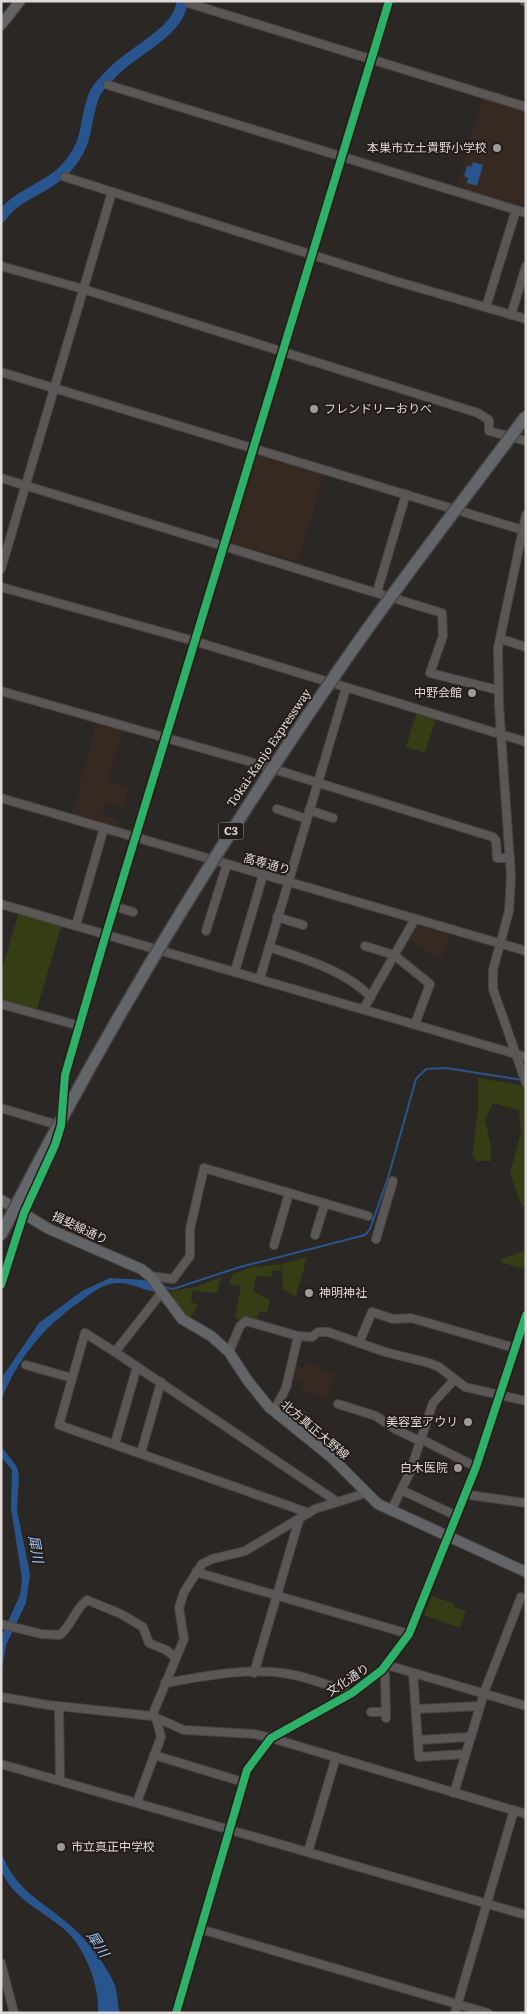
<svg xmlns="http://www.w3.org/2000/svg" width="527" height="2014" font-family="Literata,'Noto Sans JP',serif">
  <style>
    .built { fill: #362922 }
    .green { fill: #353d15 }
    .water { fill: #29558f }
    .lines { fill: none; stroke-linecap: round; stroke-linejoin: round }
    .stream { stroke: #29558f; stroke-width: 2 }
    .river { stroke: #29558f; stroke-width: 11 }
    .minor-casing { stroke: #484443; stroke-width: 10 }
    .major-casing { stroke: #484443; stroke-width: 12 }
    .minor { stroke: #5a5756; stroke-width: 8 }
    .major { stroke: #636467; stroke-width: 10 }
    .highway-bridge-casing { stroke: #484443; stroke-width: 14; stroke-linecap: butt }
    .highway-bridge { stroke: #63676c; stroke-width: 11 }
    .cycleway-casing { stroke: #241c18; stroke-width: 11 }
    .cycleway { stroke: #2db169; stroke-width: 8 }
    .poi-dot { fill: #a09b99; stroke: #241c18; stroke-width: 2 }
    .labels { text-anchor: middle; stroke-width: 4; stroke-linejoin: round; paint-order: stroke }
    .shield { fill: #241c18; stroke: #a7a19e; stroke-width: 1 }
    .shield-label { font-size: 11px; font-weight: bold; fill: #dfdad7 }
    .poi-label { font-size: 12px; fill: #dfdad7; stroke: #241c18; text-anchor: end }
    .street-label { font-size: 12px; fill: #dfdad7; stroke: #241c18 }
    .water-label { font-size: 14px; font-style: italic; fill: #9ec7fc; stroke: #241c18 }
  </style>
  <rect width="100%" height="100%" fill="#2b2725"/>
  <g class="built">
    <polygon points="483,98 526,111 526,207 456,186"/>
    <polygon points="255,451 325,471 298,562 229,542"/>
    <polygon points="97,721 124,730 107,780 128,787 124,807 104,802 102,814 119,820 117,826 72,813"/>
    <polygon points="417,924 452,935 440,961 408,939"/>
    <polygon points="306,1362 322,1367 321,1371 335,1375 328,1400 299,1390 302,1383 291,1379 295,1365 303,1367"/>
  </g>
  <g class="green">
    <polygon points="417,711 436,717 425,753 406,747"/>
    <polygon points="19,912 62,924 36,1012 1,1002 1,972"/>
    <polygon points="478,1078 526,1086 526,1206 522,1207 510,1174 521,1132 519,1110 493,1103 485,1120 491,1145 491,1161 476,1161 472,1155 478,1111"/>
    <polygon points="526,1250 526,1269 502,1263 502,1259"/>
    <polygon points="307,1257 296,1297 283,1289 282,1264"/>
    <polygon points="281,1264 280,1271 273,1270 271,1277 256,1276 253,1291 270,1300 267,1313 259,1311 257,1319 249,1317 240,1321 235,1317 241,1286 229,1284 233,1274 251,1267"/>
    <polygon points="221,1277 217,1293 193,1291 191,1302 198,1305 189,1320 180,1310 170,1291 195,1287"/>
    <polygon points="284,1402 308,1413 305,1420 317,1427 312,1437 279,1411"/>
    <polygon points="432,1596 455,1604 454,1607 466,1611 460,1628 424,1615"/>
  </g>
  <g class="water">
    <polygon points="473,162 483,165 477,186 467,183 468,178 464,176 467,166 471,167"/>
    <path d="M110,1278L147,1280L155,1292C137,1289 126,1279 107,1285C97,1288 89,1295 81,1301C44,1326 17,1359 1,1401L3,1376L39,1323L82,1291Z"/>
    <polygon points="1,1446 17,1467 19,1476 17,1510 30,1574 26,1603 6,1645 1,1674 1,1637 20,1595 22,1579 11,1508 12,1470 1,1457"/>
    <path d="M1,1852C17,1894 43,1900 73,1928C89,1942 105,1964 114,1983C118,1993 117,2004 120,2013H98C100,1987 85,1947 65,1930C45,1912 11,1898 2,1871C0,1865 1,1857 1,1852Z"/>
  </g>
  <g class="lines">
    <polyline class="stream" points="163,1287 173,1289 240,1267 365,1235 370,1229 388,1178 416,1079 426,1069 446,1068 523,1080"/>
    <path class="river" d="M1,217C16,194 49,188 67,167C91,140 83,121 95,93C99,86 106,79 112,73C130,52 181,32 182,1"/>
    <defs>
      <g id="minor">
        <polyline points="524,1 526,2"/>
        <polyline points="188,3 526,107"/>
        <polyline points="108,85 526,213"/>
        <polyline points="65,177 392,280 526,319"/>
        <polyline points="1,266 83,289 478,413 489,420 489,431 526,441"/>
        <polyline points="486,307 516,210"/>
        <polyline points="511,315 526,266"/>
        <polyline points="1,372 526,531"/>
        <polyline points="1,478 442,613 443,636 430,673 498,690"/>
        <polyline points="526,515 498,648 499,705 511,877 509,911 493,970 493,989 526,1083"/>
        <polyline points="1,569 112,192"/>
        <polyline points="1,587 194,641 526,742"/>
        <polyline points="377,592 406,494"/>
        <polyline points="501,639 526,647"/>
        <polyline points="1,691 251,762 493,837 496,841 497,858 510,858"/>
        <polyline points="1,798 526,951"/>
        <polyline points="277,809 307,819"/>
        <polyline points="309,810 333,818"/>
        <polyline points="1,904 526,1057"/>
        <polyline points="114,906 133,912"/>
        <polyline points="277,917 303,925"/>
        <polyline points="76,925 104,828"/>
        <polyline points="206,931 227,864"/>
        <polyline points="365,946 394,955 430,984 415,1024"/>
        <path d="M269,947C304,959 343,969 371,997"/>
        <polyline points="235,971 263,875"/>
        <polyline points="260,978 346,688"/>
        <polyline points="1,1004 80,1026"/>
        <polyline points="364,1008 415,919"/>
        <polyline points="1,1108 61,1126"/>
        <polyline points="61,1116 65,1075 106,934 389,1"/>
        <polyline points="315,1235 325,1203"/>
        <polyline points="376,1239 393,1181"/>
        <polyline points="274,1245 289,1193"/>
        <polyline points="150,1276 173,1279 190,1256 190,1229 204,1168 368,1216"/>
        <polyline points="1,1285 24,1213 51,1155 59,1132"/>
        <polyline points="162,1292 115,1352 336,1501"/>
        <polyline points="359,1343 372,1312 393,1319 411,1318 515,1348"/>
        <polyline points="115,1352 85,1333 59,1425 309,1513"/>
        <polyline points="229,1352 240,1326 246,1321 298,1336 312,1337 318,1332 328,1332 385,1352 429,1363 439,1367 465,1387 526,1401"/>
        <polyline points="26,1365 72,1378"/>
        <polyline points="338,1404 376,1416 395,1429 420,1441"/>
        <polyline points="274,1411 286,1388 298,1336"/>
        <polyline points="421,1439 476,1467"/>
        <polyline points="115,1443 137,1367"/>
        <polyline points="141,1453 161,1382"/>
        <polyline points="401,1490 457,1516"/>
        <polyline points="466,1492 469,1495 526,1503"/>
        <polyline points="391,1511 410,1472 433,1403 454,1380"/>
        <polyline points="196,1572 409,1634"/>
        <path d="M1,1624L41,1634L60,1635C72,1625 75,1609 87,1600L121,1614L143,1627L149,1643L166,1650L175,1657"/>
        <polyline points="387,1665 526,1706"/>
        <polyline points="382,1670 385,1674 386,1718"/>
        <polyline points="254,1673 299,1520"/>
        <polyline points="413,1673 419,1757 465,1754"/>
        <path d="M165,1683C204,1676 254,1666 294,1675C313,1679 333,1687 352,1693"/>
        <polyline points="1,1697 48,1705 152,1716 184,1730 255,1734 271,1738 526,1814"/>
        <polyline points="59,1706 60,1779"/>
        <polyline points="416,1709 480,1706"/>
        <polyline points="371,1712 386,1712"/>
        <polyline points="152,1716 184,1639 179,1608 184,1592 202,1564 212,1559 245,1551 315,1509 366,1493"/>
        <polyline points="418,1740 470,1737"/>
        <polyline points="154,1755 243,1782"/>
        <polyline points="1,1764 526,1915"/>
        <polyline points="454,1793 485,1690 521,1597"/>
        <polyline points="137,1802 161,1737 156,1718"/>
        <polyline points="308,1852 336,1757"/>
        <polyline points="200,1929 488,2013"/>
        <polyline points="1,1963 14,2013"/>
        <polyline points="176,2013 247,1770 271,1738 352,1693 382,1670 409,1634 476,1467 526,1315"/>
        <polyline points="455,2013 514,1810"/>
      </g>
      <g id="major">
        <polyline points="1,25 20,1"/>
        <polyline points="1,1200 49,1229 141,1269 150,1276 182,1319 211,1336 229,1352 248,1381 269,1407 331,1457 378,1504 526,1572"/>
      </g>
    </defs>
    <use href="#minor" class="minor-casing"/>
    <use href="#major" class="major-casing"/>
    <use href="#minor" class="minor"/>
    <use href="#major" class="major"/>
    <defs>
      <path id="highway-bridge" d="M1,1235C100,1038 215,849 340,668C399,582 464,500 526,416"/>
    </defs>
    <use href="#highway-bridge" class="highway-bridge-casing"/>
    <use href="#highway-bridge" class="highway-bridge"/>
    <defs>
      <g id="cycleway">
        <polyline points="1,1285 24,1213 55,1145 61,1126 65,1075 106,934 389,1"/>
        <polyline points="176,2013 247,1770 271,1738 352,1693 382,1670 409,1634 476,1467 526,1315"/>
      </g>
    </defs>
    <use href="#cycleway" class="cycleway-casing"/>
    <use href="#cycleway" class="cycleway"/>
  </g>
  <g class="poi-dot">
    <circle cx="497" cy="148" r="5"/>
    <circle cx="314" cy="409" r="5"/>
    <circle cx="472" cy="693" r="5"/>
    <circle cx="309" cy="1293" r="5"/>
    <circle cx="468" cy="1422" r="5"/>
    <circle cx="458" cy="1468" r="5"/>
    <circle cx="61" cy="1847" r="5"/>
  </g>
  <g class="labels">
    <rect class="shield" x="218.5" y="822.5" width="25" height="17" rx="4"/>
    <g class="shield-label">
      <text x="231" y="835">C3</text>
    </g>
    <g class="poi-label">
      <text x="487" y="152">本巣市立土貴野小学校</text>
      <text x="324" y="413" text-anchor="start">フレンドリーおりべ</text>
      <text x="462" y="697">中野会館</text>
      <text x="319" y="1297" text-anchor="start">神明神社</text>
      <text x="458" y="1426">美容室アウリ</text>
      <text x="448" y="1472">白木医院</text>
      <text x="71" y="1851" text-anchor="start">市立真正中学校</text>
    </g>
    <g class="street-label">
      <text transform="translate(269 748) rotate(-56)" y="4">Tokai-Kanjo Expressway</text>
      <text transform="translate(267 864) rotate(16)" y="4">高専通り</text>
      <text transform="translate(80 1228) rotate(25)" y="4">揖斐線通り</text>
      <text transform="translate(315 1430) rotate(40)" y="4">北方真正大野線</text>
      <text transform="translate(348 1680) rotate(-33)" y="4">文化通り</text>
    </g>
    <g class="water-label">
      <text transform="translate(36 1549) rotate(79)" y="5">犀川</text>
      <text transform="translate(98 1944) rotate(57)" y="5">犀川</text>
    </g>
  </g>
  <rect width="527" height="2014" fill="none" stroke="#dfdad7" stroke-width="5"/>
</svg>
